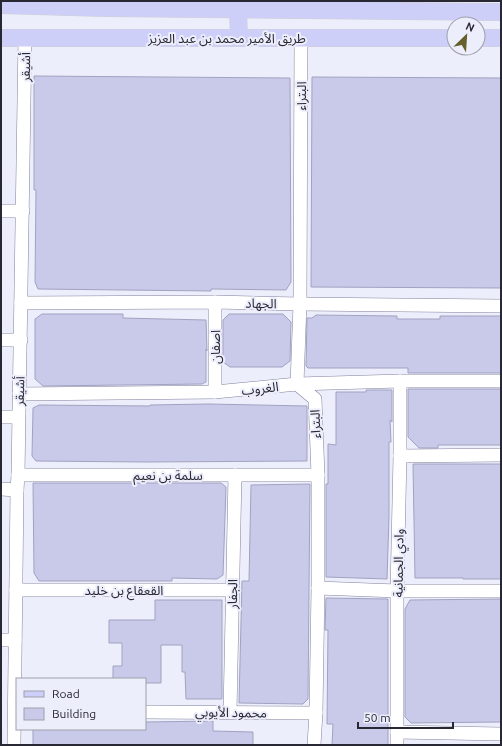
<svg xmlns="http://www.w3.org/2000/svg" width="502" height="746" font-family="Ubuntu,'Noto Sans Arabic',sans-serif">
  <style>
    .building { fill: #c9caea; stroke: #a1a2bf }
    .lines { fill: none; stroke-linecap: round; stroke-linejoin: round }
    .minor-casing { stroke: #82829f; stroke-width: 14 }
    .major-casing { stroke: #d0d0d2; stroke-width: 18 }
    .minor { stroke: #fff; stroke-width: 13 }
    .major { stroke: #cecff8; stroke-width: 17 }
    .labels { text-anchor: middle; stroke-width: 4; stroke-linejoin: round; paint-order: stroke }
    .street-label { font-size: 13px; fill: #282834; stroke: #edeefb }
  </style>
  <rect width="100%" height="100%" fill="#edeefb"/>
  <g class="building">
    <polygon points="34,76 290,78 291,282 286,290 211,289 211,291 38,289 35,282 36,190 34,190"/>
    <polygon points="312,77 501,78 501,288 311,287"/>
    <polygon points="42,314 123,314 123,318 206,320 207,351 206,349 206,382 202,384 43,386 35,379 35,319"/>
    <polygon points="229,314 283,314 291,322 290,361 282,367 230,367 223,362 223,320"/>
    <polygon points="316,315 397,316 397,319 440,319 440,316 501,316 501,373 408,373 408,368 308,368 306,366 307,318 312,318"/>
    <polygon points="408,389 501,389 501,445 438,445 438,448 419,448 408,437"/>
    <polygon points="366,390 392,390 392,422 390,420 391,442 389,442 389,517 387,579 326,577 326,484 328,484 328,444 336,445 336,392 366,392"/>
    <polygon points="208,404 307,406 307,461 145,462 36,461 32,456 33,408 39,405 150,406 150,405"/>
    <polygon points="413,464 501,464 501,579 463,579 463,578 415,578"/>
    <polygon points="33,483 221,483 226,487 223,575 217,579 172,578 172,581 39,581 34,573"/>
    <polygon points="310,484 308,699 303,704 239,703 242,581 249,581 251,485"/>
    <polygon points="326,598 388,599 388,745 332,745 333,724 327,724 328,630 325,630"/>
    <polygon points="501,599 501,722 411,723 405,717 405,609 410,600"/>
    <polygon points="155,600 222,600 222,699 186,699 185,672 182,672 182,645 161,645 161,683 145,683 145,679 113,679 113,666 122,666 122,643 109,643 109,620 155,620"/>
    <polygon points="213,721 213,731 253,732 253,745 33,745 33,729 145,729 145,722"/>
  </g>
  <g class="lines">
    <defs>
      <g id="minor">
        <polyline points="1,211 23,211"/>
        <polyline points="215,302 215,392"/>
        <polyline points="21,303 215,302 300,304 501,306"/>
        <polyline points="1,340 21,340"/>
        <polyline points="297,384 315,399 318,475 318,588 316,713 314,745"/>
        <polyline points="297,384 300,304 301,39"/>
        <polyline points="19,394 215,392 297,384 400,381 501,381"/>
        <polyline points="1,417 18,417"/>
        <polyline points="400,456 501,455"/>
        <polyline points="18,475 318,475"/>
        <polyline points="1,489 17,490"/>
        <polyline points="318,588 397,591 501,591"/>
        <polyline points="16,590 232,590"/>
        <polyline points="1,640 15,640"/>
        <polyline points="145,712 316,713"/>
        <polyline points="230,712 235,475"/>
        <polyline points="397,732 501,734"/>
        <polyline points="14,745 17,490 18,475 25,38"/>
        <polyline points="397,745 397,591 400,456 400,381"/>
      </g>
      <g id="major">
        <polyline points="1,5 106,8 501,12"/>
        <polyline points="238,9 239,38"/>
        <polyline points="1,38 454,38"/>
        <polyline points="478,38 501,38"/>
      </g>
    </defs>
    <use href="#minor" class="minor-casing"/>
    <use href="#major" class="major-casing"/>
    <use href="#minor" class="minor"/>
    <use href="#major" class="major"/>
  </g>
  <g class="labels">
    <g class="street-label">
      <text x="227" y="43">طريق الأمير محمد بن عبد العزيز</text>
      <text transform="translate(25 67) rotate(-89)" y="5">أشيقر</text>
      <text transform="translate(301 96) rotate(-90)" y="5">البتراء</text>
      <text transform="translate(261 303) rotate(1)" y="5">الجهاد</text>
      <text transform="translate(215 347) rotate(-90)" y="5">اصفان</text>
      <text transform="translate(260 388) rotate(-6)" y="5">الغروب</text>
      <text transform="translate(19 391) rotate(-88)" y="5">أشيقر</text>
      <text transform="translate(315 424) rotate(-92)" y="5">البتراء</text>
      <text x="168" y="480">سلمة بن نعيم</text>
      <text transform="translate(398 563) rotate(-89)" y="5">وادي الجمانية</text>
      <text x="124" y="595">القعقاع بن خليد</text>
      <text transform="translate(232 594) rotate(-89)" y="5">الجفار</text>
      <text transform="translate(231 712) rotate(1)" y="5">محمود الأيوبي</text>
    </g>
  </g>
  <rect width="502" height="746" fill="none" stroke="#282834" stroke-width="4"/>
  <rect x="16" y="678" width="130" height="52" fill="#edeefb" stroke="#9e9fab"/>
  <rect x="24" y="691" width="20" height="6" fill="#cecff8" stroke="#9e9fab"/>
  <text x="52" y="698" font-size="12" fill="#282834">Road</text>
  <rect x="24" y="708" width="20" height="12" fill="#c9caea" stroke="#9e9fab"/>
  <text x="52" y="718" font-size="12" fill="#282834">Building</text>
  <g transform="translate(466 36) rotate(25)"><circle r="19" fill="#edeefb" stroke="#9e9fab"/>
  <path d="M0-3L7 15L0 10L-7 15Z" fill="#645f2b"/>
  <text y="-6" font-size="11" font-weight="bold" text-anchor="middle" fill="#282834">N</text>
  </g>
  <path d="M358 722v6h95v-6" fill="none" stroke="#282834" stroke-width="2"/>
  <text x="364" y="722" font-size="12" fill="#282834" stroke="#edeefb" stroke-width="3" paint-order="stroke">50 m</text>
</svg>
